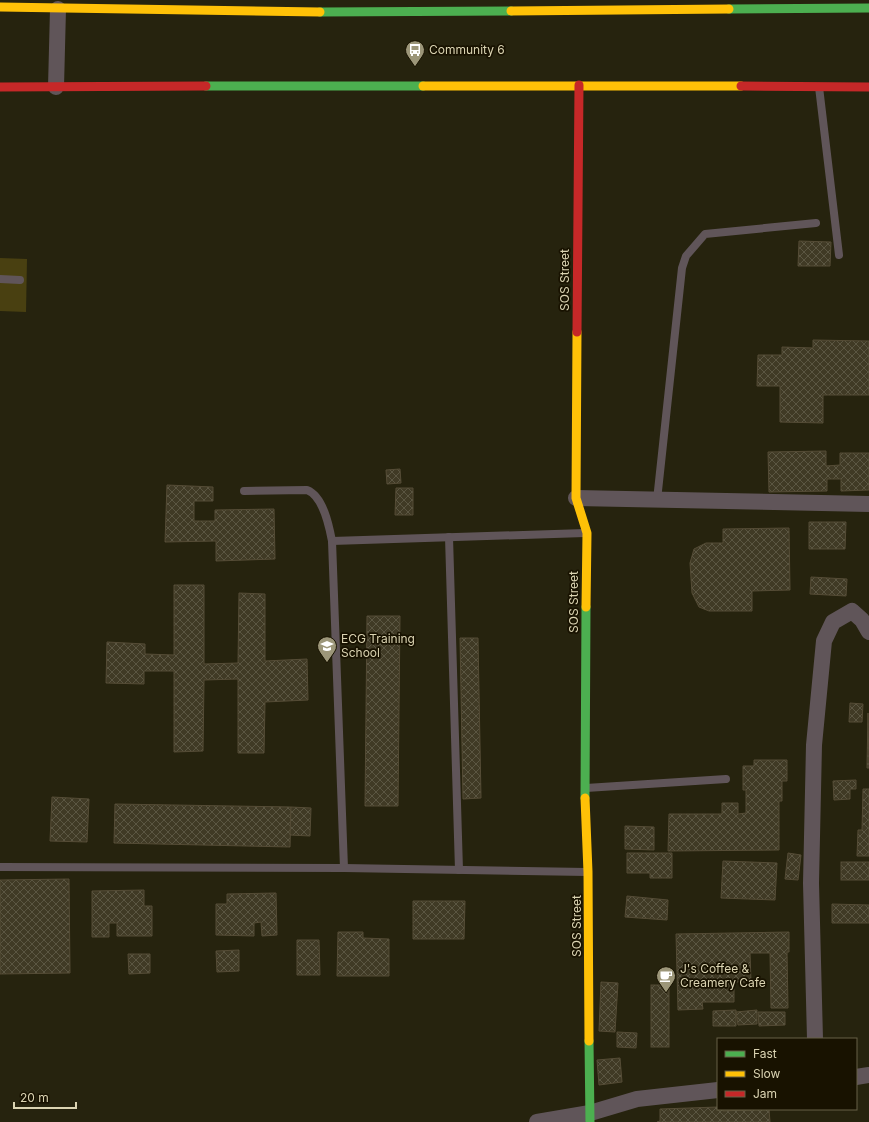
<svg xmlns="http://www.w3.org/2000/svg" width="869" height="1122" font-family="Inter,sans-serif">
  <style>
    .garden { fill: #494011 }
    .building { fill: url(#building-cross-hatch); stroke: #554c36 }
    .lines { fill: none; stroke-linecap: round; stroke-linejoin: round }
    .lane { stroke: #605559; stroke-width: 8 }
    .street { stroke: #605559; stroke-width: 16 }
    .fast { stroke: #4caf50; stroke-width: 9 }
    .slow { stroke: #ffc107; stroke-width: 9 }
    .jam { stroke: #c62828; stroke-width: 9 }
    .labels { text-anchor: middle; stroke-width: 3.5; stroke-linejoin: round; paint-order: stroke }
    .poi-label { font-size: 12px; fill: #dbd4b2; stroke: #181200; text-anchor: start }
    .street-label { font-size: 12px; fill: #dbd4b2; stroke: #181200 }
  </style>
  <defs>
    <pattern id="building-cross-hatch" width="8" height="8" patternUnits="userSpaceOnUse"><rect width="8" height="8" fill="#403a25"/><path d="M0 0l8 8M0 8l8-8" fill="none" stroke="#5b5642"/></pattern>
  </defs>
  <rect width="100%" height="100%" fill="#26230e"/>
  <polygon class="garden" points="0,258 27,259 26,312 0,311"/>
  <g class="building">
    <polygon points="799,241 831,242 830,266 798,266"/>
    <polygon points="813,340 869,341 869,395 823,395 823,423 780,422 780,386 757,386 758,355 782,355 782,347 813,348"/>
    <polygon points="826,451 826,466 840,465 840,453 869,453 869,490 841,491 841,479 827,479 827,491 769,492 768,452"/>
    <polygon points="400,469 401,483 387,484 386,470"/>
    <polygon points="167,485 213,487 213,501 194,501 194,521 215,521 215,510 274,509 275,559 216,561 216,541 165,542"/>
    <polygon points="396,488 413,488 413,515 395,515"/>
    <polygon points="809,522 846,522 845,549 809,549"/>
    <polygon points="789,528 790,590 752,591 752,611 709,611 699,607 692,593 690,563 694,549 706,543 723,543 723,529"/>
    <polygon points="811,577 847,579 846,596 810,594"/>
    <polygon points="174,585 204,585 204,664 238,663 239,593 265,594 265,661 307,659 308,700 265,702 264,753 238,753 238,679 204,680 203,751 174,752 174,671 144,671 144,684 106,683 107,642 145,644 145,654 174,655"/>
    <polygon points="367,616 400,616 398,806 365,806"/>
    <polygon points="460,638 478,638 481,798 463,799"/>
    <polygon points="850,703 863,704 862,722 849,722"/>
    <polygon points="868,713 869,768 867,768"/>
    <polygon points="754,760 787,760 787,781 782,781 782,801 779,801 779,850 668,851 669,814 722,814 722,803 738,803 738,814 746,813 746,790 743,790 743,766 754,766"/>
    <polygon points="856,780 856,789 850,789 850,799 834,800 833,781"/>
    <polygon points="863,789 869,789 869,856 857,856 858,830 862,830"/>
    <polygon points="52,797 89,799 87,842 50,841"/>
    <polygon points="115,804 291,807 290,847 114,843"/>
    <polygon points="291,807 311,808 310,836 290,835"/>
    <polygon points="625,826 654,827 654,850 625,849"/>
    <polygon points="627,853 672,853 672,878 650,878 650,873 627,873"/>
    <polygon points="788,853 801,855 798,880 785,879"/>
    <polygon points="723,861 777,863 775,900 721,898"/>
    <rect x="841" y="862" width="28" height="18"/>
    <polygon points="69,879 70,973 0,974 0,880"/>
    <polygon points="144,890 144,906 152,906 152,936 117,936 117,923 109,923 109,937 92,937 92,891"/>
    <polygon points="276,893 277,935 262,936 261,922 254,923 254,936 216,935 216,904 227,904 227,894"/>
    <polygon points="627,896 668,900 667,920 625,917"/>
    <polygon points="413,901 465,901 464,939 413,939"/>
    <polygon points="832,904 869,905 869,923 832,923"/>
    <polygon points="338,932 363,932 363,938 389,939 389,976 337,976"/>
    <polygon points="789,932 789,952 787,952 788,1008 771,1008 770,953 750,953 751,982 734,982 734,1002 702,1002 703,1009 678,1010 676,934"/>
    <polygon points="297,940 319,940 320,975 297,975"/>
    <polygon points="239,950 239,971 217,972 216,951"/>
    <polygon points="128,954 150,954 150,973 129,974"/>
    <polygon points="601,982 618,983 615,1032 599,1031"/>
    <rect x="651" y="985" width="18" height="62"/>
    <polygon points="736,1010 736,1026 713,1026 713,1011"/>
    <polygon points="757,1010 757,1024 738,1025 736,1012"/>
    <polygon points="758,1012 785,1012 785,1025 759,1026"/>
    <polygon points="617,1032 637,1033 636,1048 617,1047"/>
    <polygon points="620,1058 622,1082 599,1085 597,1060"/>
    <polygon points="718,1107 718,1109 723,1109 723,1111 769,1109 770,1122 657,1122 660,1121 660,1109"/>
  </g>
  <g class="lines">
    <g class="lane">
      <polyline points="819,87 839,255"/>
      <polyline points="0,279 20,280"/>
      <path d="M244,491L307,490C323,496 329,525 332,541L344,868"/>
      <polyline points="657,500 682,268 686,256 705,234 816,223"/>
      <polyline points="449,537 459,870"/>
      <polyline points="332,541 585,533"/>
      <polyline points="586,788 726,779"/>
      <polyline points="0,867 344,868 587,872"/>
    </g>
    <g class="street">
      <polyline points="56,87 58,9"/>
      <polyline points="576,498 869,504"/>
      <polyline points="815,1039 811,883 814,745 824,641 833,622 852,611 862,620 869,632"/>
      <polyline points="856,1077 869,1075"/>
      <polyline points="537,1122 590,1113 637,1099 718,1090"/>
    </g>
    <g class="fast">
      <polyline points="729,9 869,8"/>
      <polyline points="320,12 511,11"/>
      <polyline points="206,86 423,86"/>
      <polyline points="585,798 586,607"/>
      <polyline points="589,1041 590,1122"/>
    </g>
    <g class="slow">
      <polyline points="0,7 320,12"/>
      <polyline points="511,11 729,9"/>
      <polyline points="423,86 741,86"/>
      <polyline points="577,332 576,498 587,533 586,607"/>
      <polyline points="585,798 588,872 589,1041"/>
    </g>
    <g class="jam">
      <polyline points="741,86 869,87"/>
      <polyline points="0,87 206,86"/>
      <polyline points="577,332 579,85"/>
    </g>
  </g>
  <defs>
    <symbol id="bus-pin" viewBox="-11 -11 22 30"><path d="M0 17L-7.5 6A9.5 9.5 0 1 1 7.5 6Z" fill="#9c9679" stroke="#181200"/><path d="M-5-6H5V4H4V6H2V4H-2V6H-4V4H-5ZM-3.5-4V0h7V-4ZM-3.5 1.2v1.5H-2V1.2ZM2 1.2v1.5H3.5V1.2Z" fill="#fff"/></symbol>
    <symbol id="school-pin" viewBox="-11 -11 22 30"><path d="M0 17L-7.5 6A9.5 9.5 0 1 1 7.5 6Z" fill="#9c9679" stroke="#181200"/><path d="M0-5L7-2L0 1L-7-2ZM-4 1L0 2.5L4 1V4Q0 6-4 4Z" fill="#fff"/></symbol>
    <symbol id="cafe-pin" viewBox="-11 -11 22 30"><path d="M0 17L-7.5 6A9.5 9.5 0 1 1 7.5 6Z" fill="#9c9679" stroke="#181200"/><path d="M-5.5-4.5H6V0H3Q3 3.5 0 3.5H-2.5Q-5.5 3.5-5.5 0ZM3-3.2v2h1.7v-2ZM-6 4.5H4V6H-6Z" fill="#fff"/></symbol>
  </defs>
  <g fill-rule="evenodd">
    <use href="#bus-pin" x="404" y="39" width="22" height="30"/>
    <use href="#school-pin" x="316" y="635" width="22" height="30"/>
    <use href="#cafe-pin" x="655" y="965" width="22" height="30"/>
  </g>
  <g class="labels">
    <g class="poi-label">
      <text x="429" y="54">Community 6</text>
      <text x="341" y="643">ECG Training<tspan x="341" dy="14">School</tspan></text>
      <text x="680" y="973">J's Coffee &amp;<tspan x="680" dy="14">Creamery Cafe</tspan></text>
    </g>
    <g class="street-label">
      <text transform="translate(565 280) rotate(-90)" y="4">SOS Street</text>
      <text transform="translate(574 602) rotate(-90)" y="4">SOS Street</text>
      <text transform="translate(577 926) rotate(-90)" y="4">SOS Street</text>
    </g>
  </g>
  <rect x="717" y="1038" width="140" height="72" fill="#181200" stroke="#666047"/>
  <rect x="725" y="1051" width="20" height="6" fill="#4caf50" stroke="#666047"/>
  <text x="753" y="1058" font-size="12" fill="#dbd4b2">Fast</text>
  <rect x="725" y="1071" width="20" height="6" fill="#ffc107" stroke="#666047"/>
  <text x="753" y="1078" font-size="12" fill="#dbd4b2">Slow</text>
  <rect x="725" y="1091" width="20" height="6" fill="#c62828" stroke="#666047"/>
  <text x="753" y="1098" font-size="12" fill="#dbd4b2">Jam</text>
  <path d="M14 1102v6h62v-6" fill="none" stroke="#dbd4b2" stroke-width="2"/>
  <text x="20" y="1102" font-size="12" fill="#dbd4b2" stroke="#181200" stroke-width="3" paint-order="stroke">20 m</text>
</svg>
